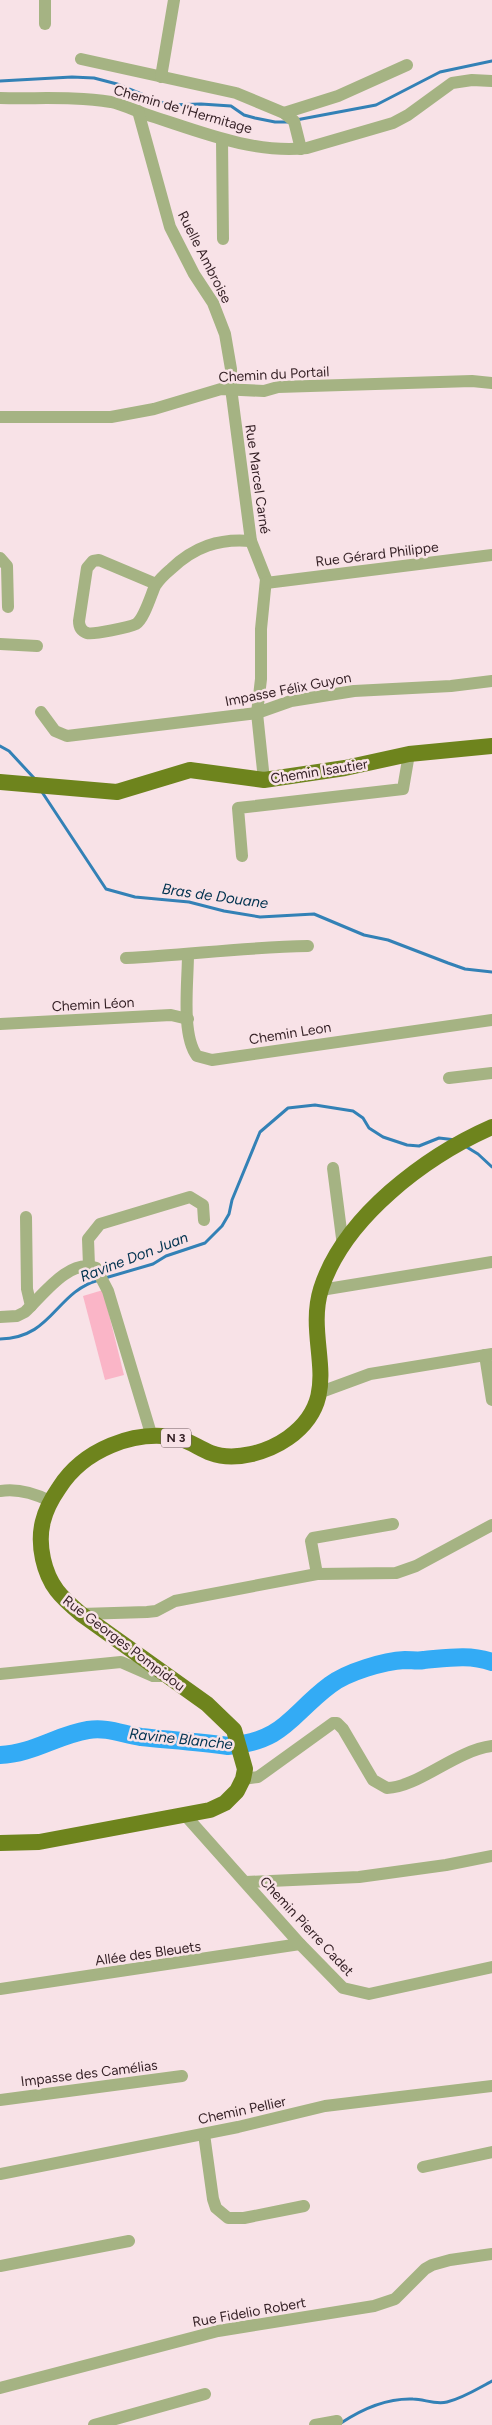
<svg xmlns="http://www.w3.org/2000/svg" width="492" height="2425" font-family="Figtree,sans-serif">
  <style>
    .green { fill: #fab5c7 }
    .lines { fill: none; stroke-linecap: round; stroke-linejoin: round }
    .stream { stroke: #3381b6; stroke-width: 3 }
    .river { stroke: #33abf5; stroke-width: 18 }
    .minor { stroke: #a5b383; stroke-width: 12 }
    .major { stroke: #6e841d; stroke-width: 16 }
    .labels { text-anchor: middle; stroke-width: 5; stroke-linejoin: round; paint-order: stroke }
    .shield { fill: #f8e2e7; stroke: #6e5a5e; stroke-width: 1 }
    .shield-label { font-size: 12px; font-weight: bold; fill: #331f24 }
    .street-label { font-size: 14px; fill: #331f24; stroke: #f8e2e7 }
    .water-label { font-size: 15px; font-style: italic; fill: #00324f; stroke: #f8e2e7 }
  </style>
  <rect width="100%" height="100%" fill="#f8e2e7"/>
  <polygon class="green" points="103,1290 124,1375 105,1380 83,1296"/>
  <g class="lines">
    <g class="stream">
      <polyline points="0,81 72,77 94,78 117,84 168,105 201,104 231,106 244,115 255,118 275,122 290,122"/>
      <polyline points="296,120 376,105 440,72 492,61"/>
      <polyline points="0,746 9,751 34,778"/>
      <polyline points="42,792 106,889 135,897 189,902 224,911 260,917 314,914 364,935 388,940 448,963 465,969 492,972"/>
      <polyline points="465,1146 478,1154 492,1167"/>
      <polyline points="105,1278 153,1264 166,1256 205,1243 222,1226 229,1214 232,1200 260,1132 288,1108 315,1105 353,1111 363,1118 369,1128 383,1137 407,1145 419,1146 439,1138 456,1140"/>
      <path d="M0,1339C53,1338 55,1292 99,1280"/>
      <path d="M341,2423C362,2409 386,2398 413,2399C424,2399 435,2405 447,2402C463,2398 477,2389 492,2381"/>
    </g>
    <path class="river" d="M0,1755C32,1754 57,1735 88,1730C107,1727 122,1734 141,1737C170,1740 199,1742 228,1746C285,1741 290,1715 330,1685C347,1672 384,1661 405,1660C412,1660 418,1661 424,1660C447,1658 470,1654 492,1662"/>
    <g class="minor">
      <polyline points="45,24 45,0"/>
      <polyline points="81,59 236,93 284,113 294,121 301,149"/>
      <polyline points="161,77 174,0"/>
      <path d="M0,98C37,99 75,96 111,102C124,105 138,112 151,116C201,132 254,154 307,148L393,123L408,115L452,83L472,80L492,81"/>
      <polyline points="138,111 170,227 194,274 213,303 225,334 231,369 231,388 251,541 266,579 261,629 261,679 257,713 264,780"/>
      <polyline points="284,113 338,96 407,65"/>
      <polyline points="222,139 223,239"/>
      <polyline points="0,417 111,417 154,409 221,389 264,391 278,387 472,381 492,383"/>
      <polyline points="0,558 7,566 8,607"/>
      <polyline points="266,583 492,555"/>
      <path d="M156,584L99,560L93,561L87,568L79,621C79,626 81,631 87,633C93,635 130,627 136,624C144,619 151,595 155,586C159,580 165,574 171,569C194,547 219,538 251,541"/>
      <polyline points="0,644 37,646"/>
      <polyline points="41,712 55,731 67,736 257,713 291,701 354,691 451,686 492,681"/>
      <polyline points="242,856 238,808 403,789 409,754"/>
      <path d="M188,954C188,982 181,1035 197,1056L212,1060L492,1020"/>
      <path d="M126,958C187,955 247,947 308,946"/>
      <polyline points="0,1024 171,1015 188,1019"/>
      <polyline points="449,1078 492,1073"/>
      <polyline points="333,1168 343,1246"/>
      <polyline points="26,1217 27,1289 31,1306"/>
      <polyline points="89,1266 88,1239 100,1224 190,1197 203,1205 204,1220"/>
      <polyline points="321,1290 492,1262"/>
      <path d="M0,1317L17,1316L25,1312C43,1295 69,1258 96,1268L108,1291L152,1437"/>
      <polyline points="485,1355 492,1400"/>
      <polyline points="321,1392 370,1374 492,1354"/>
      <path d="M0,1491C18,1488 34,1493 50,1501"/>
      <polyline points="317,1574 311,1541 313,1538 393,1524"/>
      <polyline points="81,1614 147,1612 156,1611 175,1601 317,1574 396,1573 416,1566 492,1525"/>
      <polyline points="0,1674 121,1662 153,1676 166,1676"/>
      <path d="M243,1779L258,1777L333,1723H337L343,1729L373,1780L387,1788C419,1787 454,1751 492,1746"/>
      <polyline points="185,1815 300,1944 343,1988 369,1994 492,1967"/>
      <polyline points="246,1882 359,1877 446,1865 492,1856"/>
      <polyline points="0,1989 300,1944"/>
      <polyline points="0,2100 182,2076"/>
      <polyline points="204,2134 213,2199 216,2208 228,2218 244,2218 304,2206"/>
      <polyline points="423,2167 492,2152"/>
      <polyline points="0,2174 238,2127 325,2106 492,2086"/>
      <polyline points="0,2266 129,2241"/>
      <polyline points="0,2388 218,2331 374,2306 395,2299 425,2269 432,2265 450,2260 492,2254"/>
      <polyline points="94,2425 205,2394"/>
      <polyline points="315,2425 337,2421"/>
    </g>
    <g class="major">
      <polyline points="0,782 117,792 190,770 264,780 345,768 409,754 492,746"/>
      <path d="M0,1843L39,1842L210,1810L225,1803L237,1791L243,1779L245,1769L234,1730L207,1704L81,1614C61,1597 49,1586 43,1559C37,1532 43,1511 59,1488C83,1450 134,1429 178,1438C190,1441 200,1449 211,1453C235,1462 268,1452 288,1438C347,1396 304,1344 321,1289C344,1217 426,1156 492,1127"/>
    </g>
  </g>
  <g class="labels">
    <rect class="shield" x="161" y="1428.5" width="30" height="19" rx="4"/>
    <g class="shield-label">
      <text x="176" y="1442">N 3</text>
    </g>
    <g class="street-label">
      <text transform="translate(183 109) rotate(16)" y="5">Chemin de l'Hermitage</text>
      <text transform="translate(205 257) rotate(63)" y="5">Ruelle Ambroise</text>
      <text transform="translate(274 374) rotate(-3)" y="5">Chemin du Portail</text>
      <text transform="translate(258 479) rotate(82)" y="5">Rue Marcel Carné</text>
      <text transform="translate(377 554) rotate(-7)" y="5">Rue Gérard Philippe</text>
      <text transform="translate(288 689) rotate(-11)" y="5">Impasse Félix Guyon</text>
      <text transform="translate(319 771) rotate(-9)" y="5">Chemin Isautier</text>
      <text transform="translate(93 1004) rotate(-3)" y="5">Chemin Léon</text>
      <text transform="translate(290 1033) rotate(-9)" y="5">Chemin Leon</text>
      <text transform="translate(124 1643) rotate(37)" y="5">Rue Georges Pompidou</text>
      <text transform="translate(307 1926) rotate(47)" y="5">Chemin Pierre Cadet</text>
      <text transform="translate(148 1953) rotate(-8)" y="5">Allée des Bleuets</text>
      <text transform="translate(89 2073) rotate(-7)" y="5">Impasse des Camélias</text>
      <text transform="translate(242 2110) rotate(-12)" y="5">Chemin Pellier</text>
      <text transform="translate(249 2312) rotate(-10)" y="5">Rue Fidelio Robert</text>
    </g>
    <g class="water-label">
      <text transform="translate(215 896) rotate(8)" y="5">Bras de Douane</text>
      <text transform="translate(134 1257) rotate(-21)" y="5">Ravine Don Juan</text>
      <text transform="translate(181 1739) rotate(6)" y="5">Ravine Blanche</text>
    </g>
  </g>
</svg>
